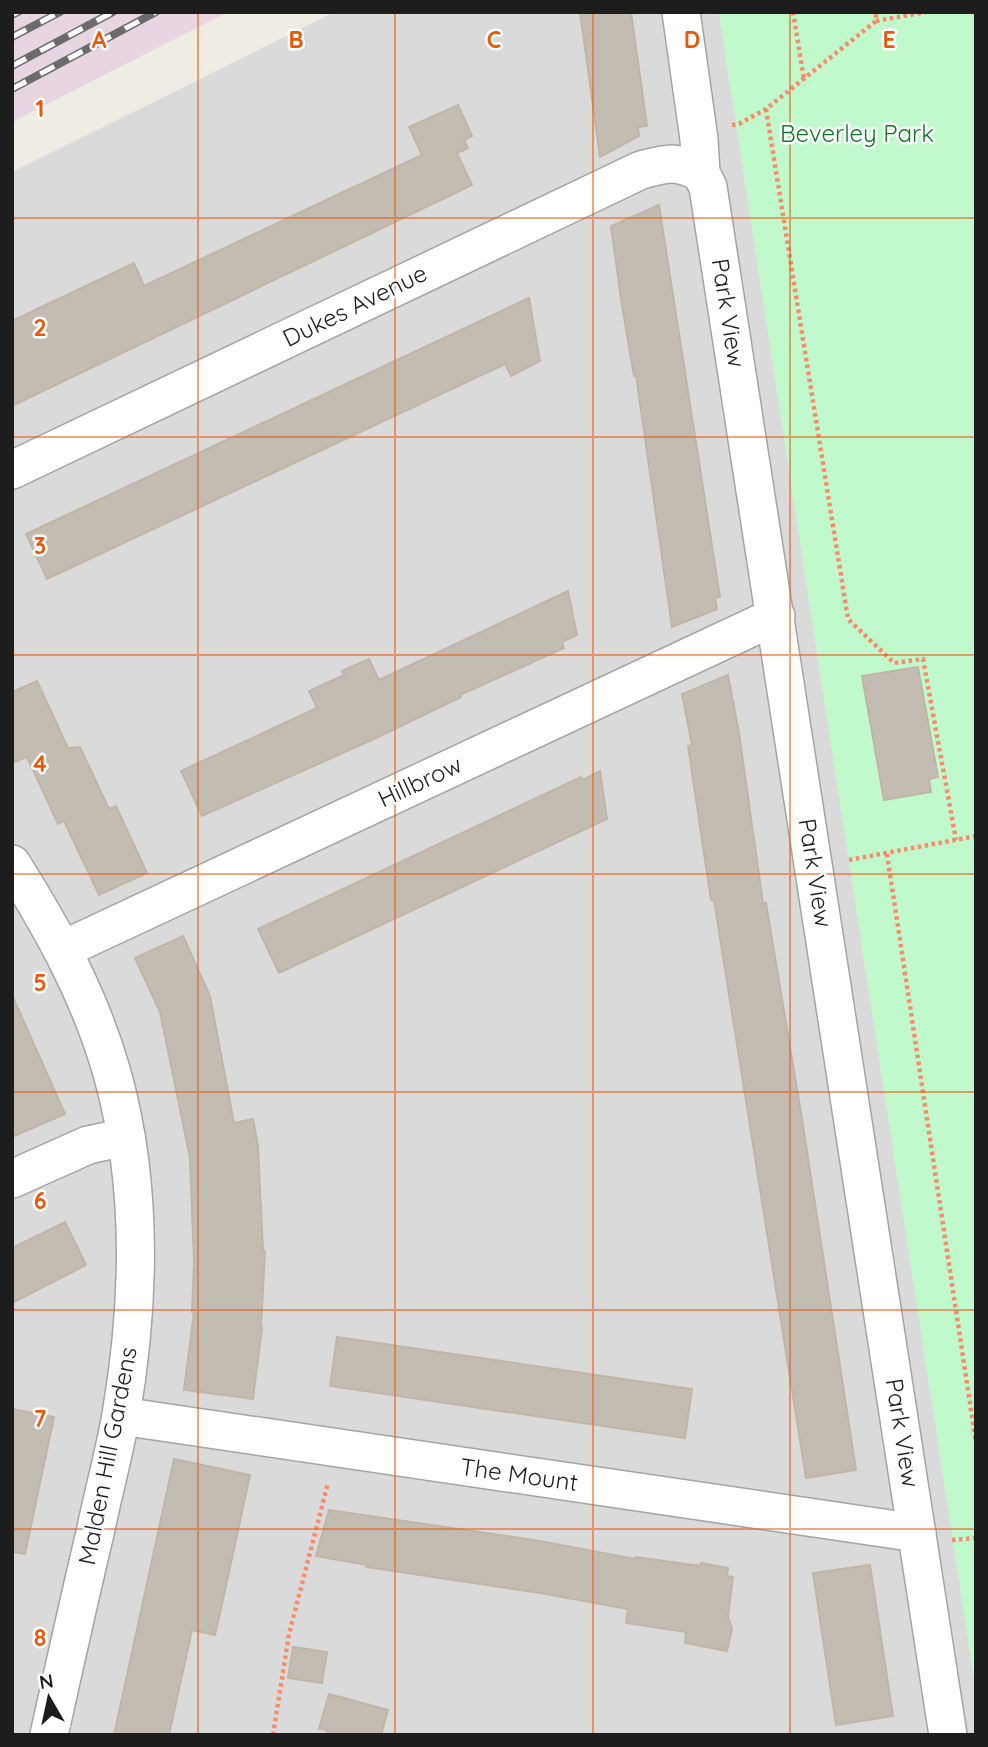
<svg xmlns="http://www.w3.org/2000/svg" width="988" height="1747" font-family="Quicksand,sans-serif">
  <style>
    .residential { fill: #dbdada }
    .industrial { fill: #e8d5e2 }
    .park { fill: #c0f9cc }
    .building { fill: #c3bcb3; stroke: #c0b5a6; stroke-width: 2 }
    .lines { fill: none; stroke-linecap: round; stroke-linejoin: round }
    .minor-casing { stroke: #a4a4a4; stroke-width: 40 }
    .path { stroke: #f98b6a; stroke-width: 4.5; stroke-dasharray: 3.5 3.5; stroke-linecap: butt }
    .minor { stroke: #fff; stroke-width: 37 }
    .rail-casing { stroke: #6b6b6b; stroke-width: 8 }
    .rail { stroke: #fff; stroke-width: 5; stroke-dasharray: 16; stroke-linecap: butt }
    .grid { fill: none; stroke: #e8590c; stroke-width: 2; stroke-opacity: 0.55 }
    .labels { text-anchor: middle; stroke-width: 5; stroke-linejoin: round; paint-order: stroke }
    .park-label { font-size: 24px; fill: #0c7b24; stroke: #fff }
    .street-label { font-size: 24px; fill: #1d1d1d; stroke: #fff }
    .grid-label { font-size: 23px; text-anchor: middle; font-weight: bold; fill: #e8590c; stroke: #fff; stroke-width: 5; stroke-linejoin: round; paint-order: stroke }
  </style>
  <rect width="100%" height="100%" fill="#eeece3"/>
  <polygon class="residential" points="335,12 719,12 976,1690 976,1735 12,1735 12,172"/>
  <polygon class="industrial" points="12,12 228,12 12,122"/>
  <polygon class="park" points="719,12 976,12 976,1690"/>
  <g class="building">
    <polygon points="580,12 631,12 647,126 638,127 639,136 600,157"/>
    <polygon points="458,105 472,136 464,140 468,148 457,153 472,185 12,406 12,321 134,263 144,286 422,155 409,127"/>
    <polygon points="659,205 720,597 715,598 717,609 672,627 636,375 634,376 621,299 611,226"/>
    <polygon points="529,298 540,361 511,376 505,364 47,579 26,534"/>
    <polygon points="568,591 577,635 562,642 564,648 460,695 461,697 374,739 202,816 181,771 317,708 309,691 344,675 342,671 369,659 379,680"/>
    <polygon points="918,667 938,777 929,779 931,792 884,800 862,676"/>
    <polygon points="728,675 739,733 763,903 766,903 802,1119 856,1470 806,1478 714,900 711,900 688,746 692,745 682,694"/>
    <polygon points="37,681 68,748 80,747 109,809 116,806 147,873 99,895 64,821 58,824 27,757 12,763 12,692"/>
    <polygon points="600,771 607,819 279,973 258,929 581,777 583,780"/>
    <polygon points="183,936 210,996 234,1123 253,1119 258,1146 263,1251 265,1251 261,1328 262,1328 253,1399 184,1390 194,1312 192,1312 194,1262 190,1158 160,1012 135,958"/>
    <polygon points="12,995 65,1114 12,1137"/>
    <polygon points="65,1222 86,1265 12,1303 12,1248"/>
    <polygon points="337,1337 692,1389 685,1438 330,1386"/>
    <polygon points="12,1409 54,1417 25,1554 12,1552"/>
    <polygon points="174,1459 250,1475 221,1609 215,1635 192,1630 169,1735 114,1735"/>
    <polygon points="329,1510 534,1540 635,1559 636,1557 701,1566 701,1563 728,1568 727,1576 733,1577 728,1617 732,1629 727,1651 685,1643 686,1632 626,1623 628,1609 540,1593 366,1567 367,1565 316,1556"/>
    <polygon points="870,1565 893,1716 836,1725 813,1573"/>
    <polygon points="293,1647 327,1652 322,1683 288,1678"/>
    <polygon points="329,1694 388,1710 381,1735 326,1735 328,1730 319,1729"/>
  </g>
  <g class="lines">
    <defs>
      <g id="minor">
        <polyline points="681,12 699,139 701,173 708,187 948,1735"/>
        <path d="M12,470L641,170C667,163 676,160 701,173"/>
        <path d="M12,864C54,931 90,996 112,1073C143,1183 140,1303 121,1415C114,1454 103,1494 95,1533C79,1600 64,1668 49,1735"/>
        <polyline points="64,949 776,616"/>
        <polyline points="12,1179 88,1145 126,1137"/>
        <polyline points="121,1416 917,1533"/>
      </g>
    </defs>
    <use href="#minor" class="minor-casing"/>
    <g class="path">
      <polyline points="793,12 804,79"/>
      <polyline points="876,21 926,12"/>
      <polyline points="766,109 848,619 894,663 923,659 956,840"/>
      <polyline points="732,125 739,124 766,109 876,21 876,12"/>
      <polyline points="887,854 976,1443"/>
      <polyline points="849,860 976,836"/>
      <polyline points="952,1540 976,1538"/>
      <polyline points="273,1735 289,1634 328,1483"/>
    </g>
    <use href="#minor" class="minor"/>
    <defs>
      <g id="rail">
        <polyline points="12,15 18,12"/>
        <polyline points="12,37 60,12"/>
        <polyline points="12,66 113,12"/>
        <polyline points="12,89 156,12"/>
      </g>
    </defs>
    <use href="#rail" class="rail-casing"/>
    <use href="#rail" class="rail"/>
  </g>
  <path class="grid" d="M198,12V1735M395,12V1735M593,12V1735M790,12V1735M12,218H976M12,437H976M12,655H976M12,874H976M12,1092H976M12,1310H976M12,1529H976"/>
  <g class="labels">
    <g class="park-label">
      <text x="857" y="142">Beverley Park</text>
    </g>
    <g class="street-label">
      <text transform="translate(355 306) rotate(-26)" y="8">Dukes Avenue</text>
      <text transform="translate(728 313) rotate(81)" y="8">Park View</text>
      <text transform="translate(420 782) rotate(-25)" y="8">Hillbrow</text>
      <text transform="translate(815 873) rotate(81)" y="8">Park View</text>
      <text transform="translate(902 1433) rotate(81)" y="8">Park View</text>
      <text transform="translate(108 1456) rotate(-79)" y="8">Malden Hill Gardens</text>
      <text transform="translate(519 1475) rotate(8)" y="8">The Mount</text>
    </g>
  </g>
  <g class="grid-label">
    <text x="99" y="48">A</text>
    <text x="296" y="48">B</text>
    <text x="494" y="48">C</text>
    <text x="692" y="48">D</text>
    <text x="889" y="48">E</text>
    <text x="40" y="117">1</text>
    <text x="40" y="336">2</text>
    <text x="40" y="554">3</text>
    <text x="40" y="772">4</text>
    <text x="40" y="991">5</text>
    <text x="40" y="1209">6</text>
    <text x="40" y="1427">7</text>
    <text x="40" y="1646">8</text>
  </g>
  <rect width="988" height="1747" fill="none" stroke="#1d1d1d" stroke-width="28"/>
  <g transform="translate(49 1698) rotate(351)" stroke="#ffffff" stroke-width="5" paint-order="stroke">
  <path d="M0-5L12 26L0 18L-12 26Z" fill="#1d1d1d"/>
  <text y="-10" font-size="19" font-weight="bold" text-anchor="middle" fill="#1d1d1d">N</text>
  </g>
</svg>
